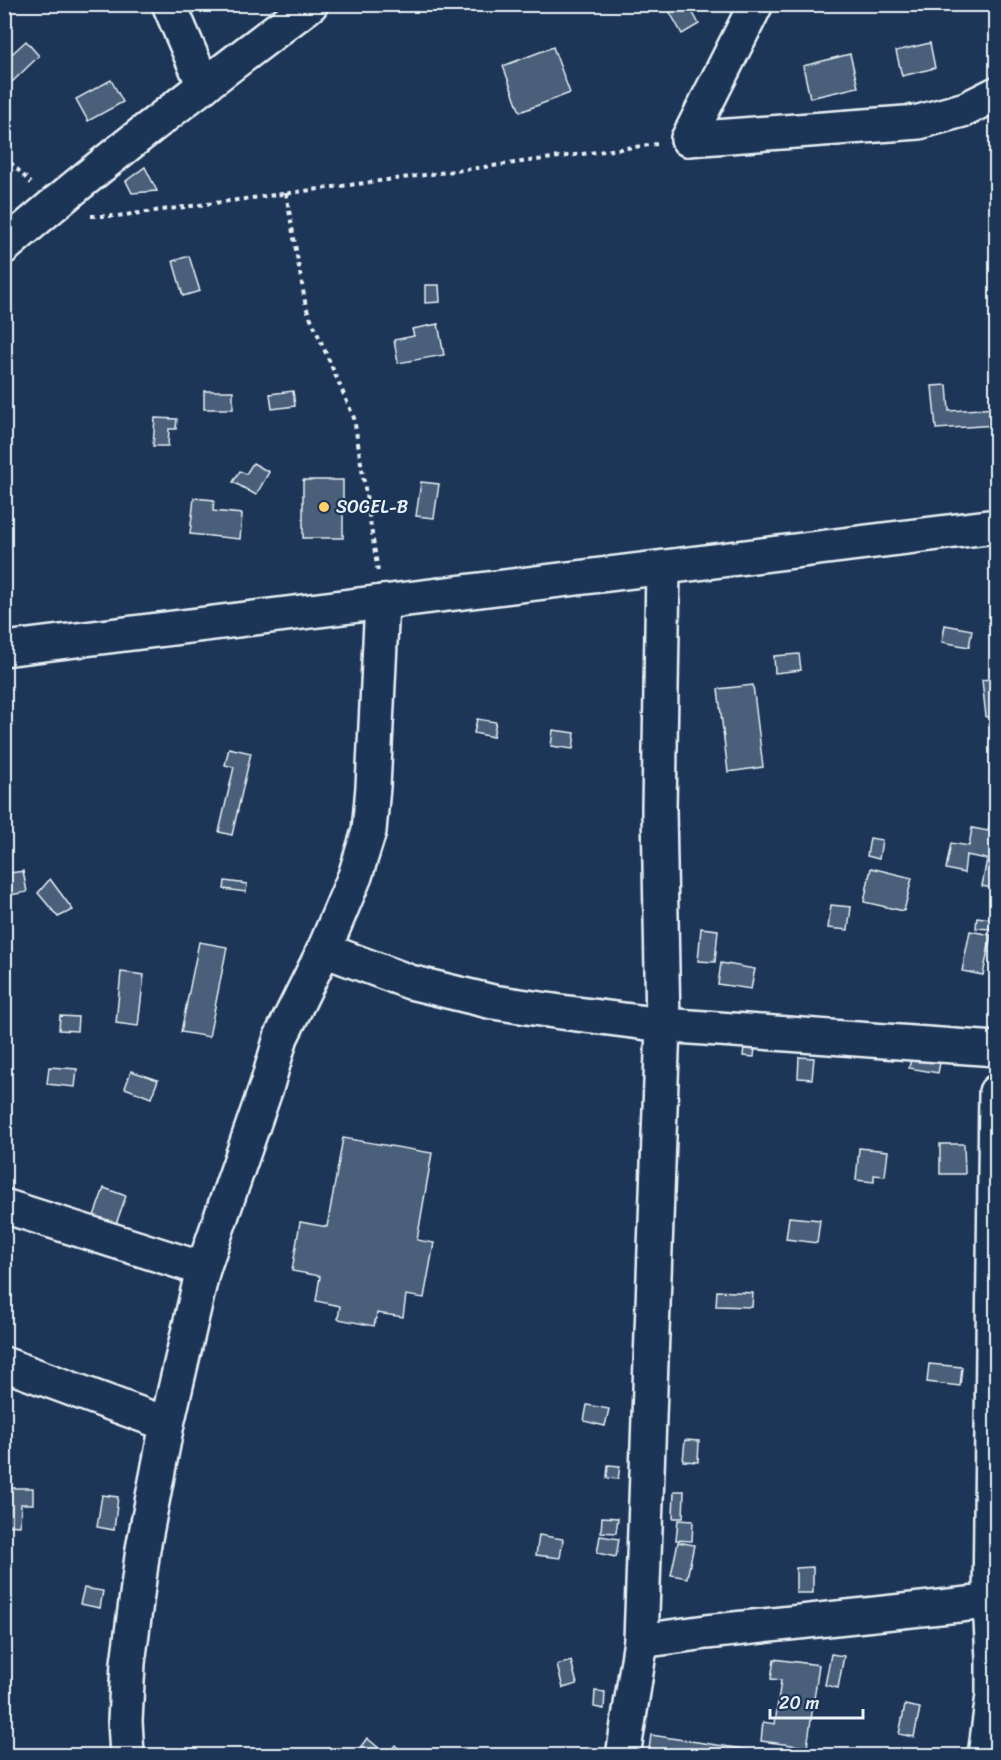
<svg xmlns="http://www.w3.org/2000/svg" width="1001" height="1760" font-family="Sriracha,sans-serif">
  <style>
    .building { fill: #495e7a; stroke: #e8f1f8; stroke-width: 1.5 }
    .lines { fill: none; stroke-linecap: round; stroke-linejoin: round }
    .minor-casing { stroke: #e8f1f8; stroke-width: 38 }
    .primary-casing { stroke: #e8f1f8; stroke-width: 38 }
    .path { stroke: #e8f1f8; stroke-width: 4; stroke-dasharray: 4.5 4.5; stroke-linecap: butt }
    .minor { stroke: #1d3557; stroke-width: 33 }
    .primary { stroke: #1d3557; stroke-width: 33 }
    .poi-dot { fill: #ffd166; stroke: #1d3557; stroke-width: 2 }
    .labels { text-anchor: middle; stroke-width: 4.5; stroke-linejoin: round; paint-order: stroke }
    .poi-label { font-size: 18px; fill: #e8f1f8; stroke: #1d3557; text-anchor: start }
  </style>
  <rect width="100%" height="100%" fill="#1d3557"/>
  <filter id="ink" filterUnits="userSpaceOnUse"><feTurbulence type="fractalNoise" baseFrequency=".0167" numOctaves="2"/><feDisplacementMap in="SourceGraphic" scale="12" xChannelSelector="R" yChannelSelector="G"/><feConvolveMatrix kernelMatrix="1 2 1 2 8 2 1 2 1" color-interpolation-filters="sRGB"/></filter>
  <g filter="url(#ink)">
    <g class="building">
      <polygon points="672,4 688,4 699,24 682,34 667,7"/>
      <polygon points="26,41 39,56 11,83 4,76 4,61"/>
      <polygon points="930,43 935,68 902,76 896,51"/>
      <polygon points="553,47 570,93 520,112 503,66"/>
      <polygon points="850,54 858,87 810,98 803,66"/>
      <polygon points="111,80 123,102 88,121 76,99"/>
      <polygon points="145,167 157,191 132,193 126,181"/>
      <polygon points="189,256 200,291 183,296 173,261"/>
      <polygon points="425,285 439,285 440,302 425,303"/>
      <polygon points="438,324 444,355 398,363 394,340 414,336 412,329"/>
      <polygon points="947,385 949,411 996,408 996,425 936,429 932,386"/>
      <rect x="204" y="391" width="29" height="18"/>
      <polygon points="293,391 295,406 272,409 270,394"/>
      <polygon points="155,418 177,419 176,429 169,429 168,446 153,446"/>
      <polygon points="253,463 269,472 256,495 233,482 240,471 246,474"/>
      <rect x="303" y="480" width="40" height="58"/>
      <polygon points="421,482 439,484 434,518 416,516"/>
      <polygon points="194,498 214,500 213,511 242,514 240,539 190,534"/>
      <polygon points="945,625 972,630 969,647 942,642"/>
      <polygon points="799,654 801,670 775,673 774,656"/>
      <polygon points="996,678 996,716 986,717 982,680"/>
      <polygon points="753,685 763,767 728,772 718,689"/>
      <polygon points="477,719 496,722 493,737 474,733"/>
      <polygon points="553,730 575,733 573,749 551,746"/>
      <polygon points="229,748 251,753 232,835 219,832 234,767 225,765"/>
      <polygon points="992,812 996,813 996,889 982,886 987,859 966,855 964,873 946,869 951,843 969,846 972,828 988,831"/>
      <polygon points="870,838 882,840 879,859 867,856"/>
      <polygon points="871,868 912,878 904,911 864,902"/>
      <polygon points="23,871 27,892 4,896 4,874"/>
      <polygon points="50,879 73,910 58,917 38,893"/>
      <polygon points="225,881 247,884 246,892 224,889"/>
      <polygon points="831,905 851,907 848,930 828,928"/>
      <polygon points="977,917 991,919 990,929 976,928"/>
      <polygon points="701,928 718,930 715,962 698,961"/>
      <polygon points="970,931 991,935 983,975 962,971"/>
      <polygon points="199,942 227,947 209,1037 181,1032"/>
      <polygon points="721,963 755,969 751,989 718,984"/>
      <polygon points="121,972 144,975 138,1026 116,1023"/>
      <polygon points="60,1016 78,1017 77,1031 59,1030"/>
      <polygon points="745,1038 756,1039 754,1057 743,1056"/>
      <polygon points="912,1053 941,1058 938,1073 909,1068"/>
      <polygon points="799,1057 814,1058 812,1079 798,1078"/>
      <polygon points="49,1067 77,1069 75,1087 47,1084"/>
      <polygon points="131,1071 158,1080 151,1098 125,1088"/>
      <polygon points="343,1138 432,1153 417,1240 434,1243 424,1298 406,1295 403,1317 377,1313 374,1326 338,1319 340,1306 316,1301 320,1276 292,1271 300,1222 327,1227"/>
      <polygon points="940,1144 964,1144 965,1174 940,1174"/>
      <polygon points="859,1148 888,1151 885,1176 874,1175 874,1182 856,1180"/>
      <polygon points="104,1188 126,1196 116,1224 94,1216"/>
      <polygon points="789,1217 820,1220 817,1243 786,1239"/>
      <polygon points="717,1291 753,1293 752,1307 716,1306"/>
      <polygon points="929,1364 962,1367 960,1386 927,1382"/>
      <polygon points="587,1405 609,1409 605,1426 584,1421"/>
      <polygon points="685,1440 699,1441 698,1462 683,1461"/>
      <polygon points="608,1465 620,1466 618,1479 607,1478"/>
      <polygon points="4,1488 33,1488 33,1504 21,1504 20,1526 4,1525"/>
      <polygon points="674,1491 684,1491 683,1518 673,1518"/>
      <polygon points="102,1495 118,1497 114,1530 97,1527"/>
      <polygon points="602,1517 618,1518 616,1533 601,1532"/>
      <polygon points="678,1520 693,1521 692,1541 676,1540"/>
      <polygon points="539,1535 563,1539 560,1558 536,1555"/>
      <polygon points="600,1536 619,1539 616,1557 597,1553"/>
      <polygon points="678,1542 694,1545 687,1578 671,1575"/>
      <polygon points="813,1567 813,1593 796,1593 796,1568"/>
      <polygon points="84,1588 103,1591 100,1608 80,1604"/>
      <polygon points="831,1654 844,1656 838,1688 825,1685"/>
      <polygon points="774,1659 819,1665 807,1747 761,1741 763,1722 775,1724 781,1680 771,1679"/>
      <polygon points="571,1661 577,1684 563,1688 557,1665"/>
      <polygon points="595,1691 605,1692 604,1709 594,1707"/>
      <polygon points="905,1705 920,1708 914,1737 899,1734"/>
      <polygon points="651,1735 782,1755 782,1756 648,1756"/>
      <polygon points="367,1738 387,1755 395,1745 407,1756 354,1756"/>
    </g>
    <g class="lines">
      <defs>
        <g id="minor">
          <polyline points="169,4 204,86"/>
          <polyline points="688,139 919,122 966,109 996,94"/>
          <polyline points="688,139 756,4"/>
          <path d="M4,247C103,161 207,83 311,4"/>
          <polyline points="382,602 373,787 369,831 355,876 324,950 410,982 493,1002 561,1012 663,1025 996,1049"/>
          <polyline points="4,1206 203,1269"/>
          <polyline points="4,1364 167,1424"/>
          <polyline points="641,1641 706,1632 996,1601"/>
          <polyline points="127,1756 125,1721 128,1663 143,1549 167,1424 203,1269 267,1085 281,1037 324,950"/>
          <polyline points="623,1756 641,1641 663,1025 659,809 663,569"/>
          <polyline points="985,1756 993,1695 993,1659 990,1602 996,1092"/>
        </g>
        <path id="primary" d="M4,649C335,608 666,569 996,526"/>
      </defs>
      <use href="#minor" class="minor-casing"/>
      <use href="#primary" class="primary-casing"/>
      <g class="path">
        <polyline points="4,156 31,183"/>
        <polyline points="286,193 306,307 354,418 378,572"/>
        <polyline points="91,216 117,216 657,144"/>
      </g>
      <use href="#minor" class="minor"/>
      <use href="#primary" class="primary"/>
    </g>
  </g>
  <circle class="poi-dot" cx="324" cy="507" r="6"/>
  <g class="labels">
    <g class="poi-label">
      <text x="336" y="513">SOGEL-B</text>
    </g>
  </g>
  <rect width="1001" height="1760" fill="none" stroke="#1d3557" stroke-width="24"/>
  <rect x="12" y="12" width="977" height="1736" fill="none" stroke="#e8f1f8" stroke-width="2" filter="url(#ink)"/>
  <path d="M770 1709v9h93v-9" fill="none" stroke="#e8f1f8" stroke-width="3"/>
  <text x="779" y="1709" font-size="18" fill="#e8f1f8" stroke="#1d3557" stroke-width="4.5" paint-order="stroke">20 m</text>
</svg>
